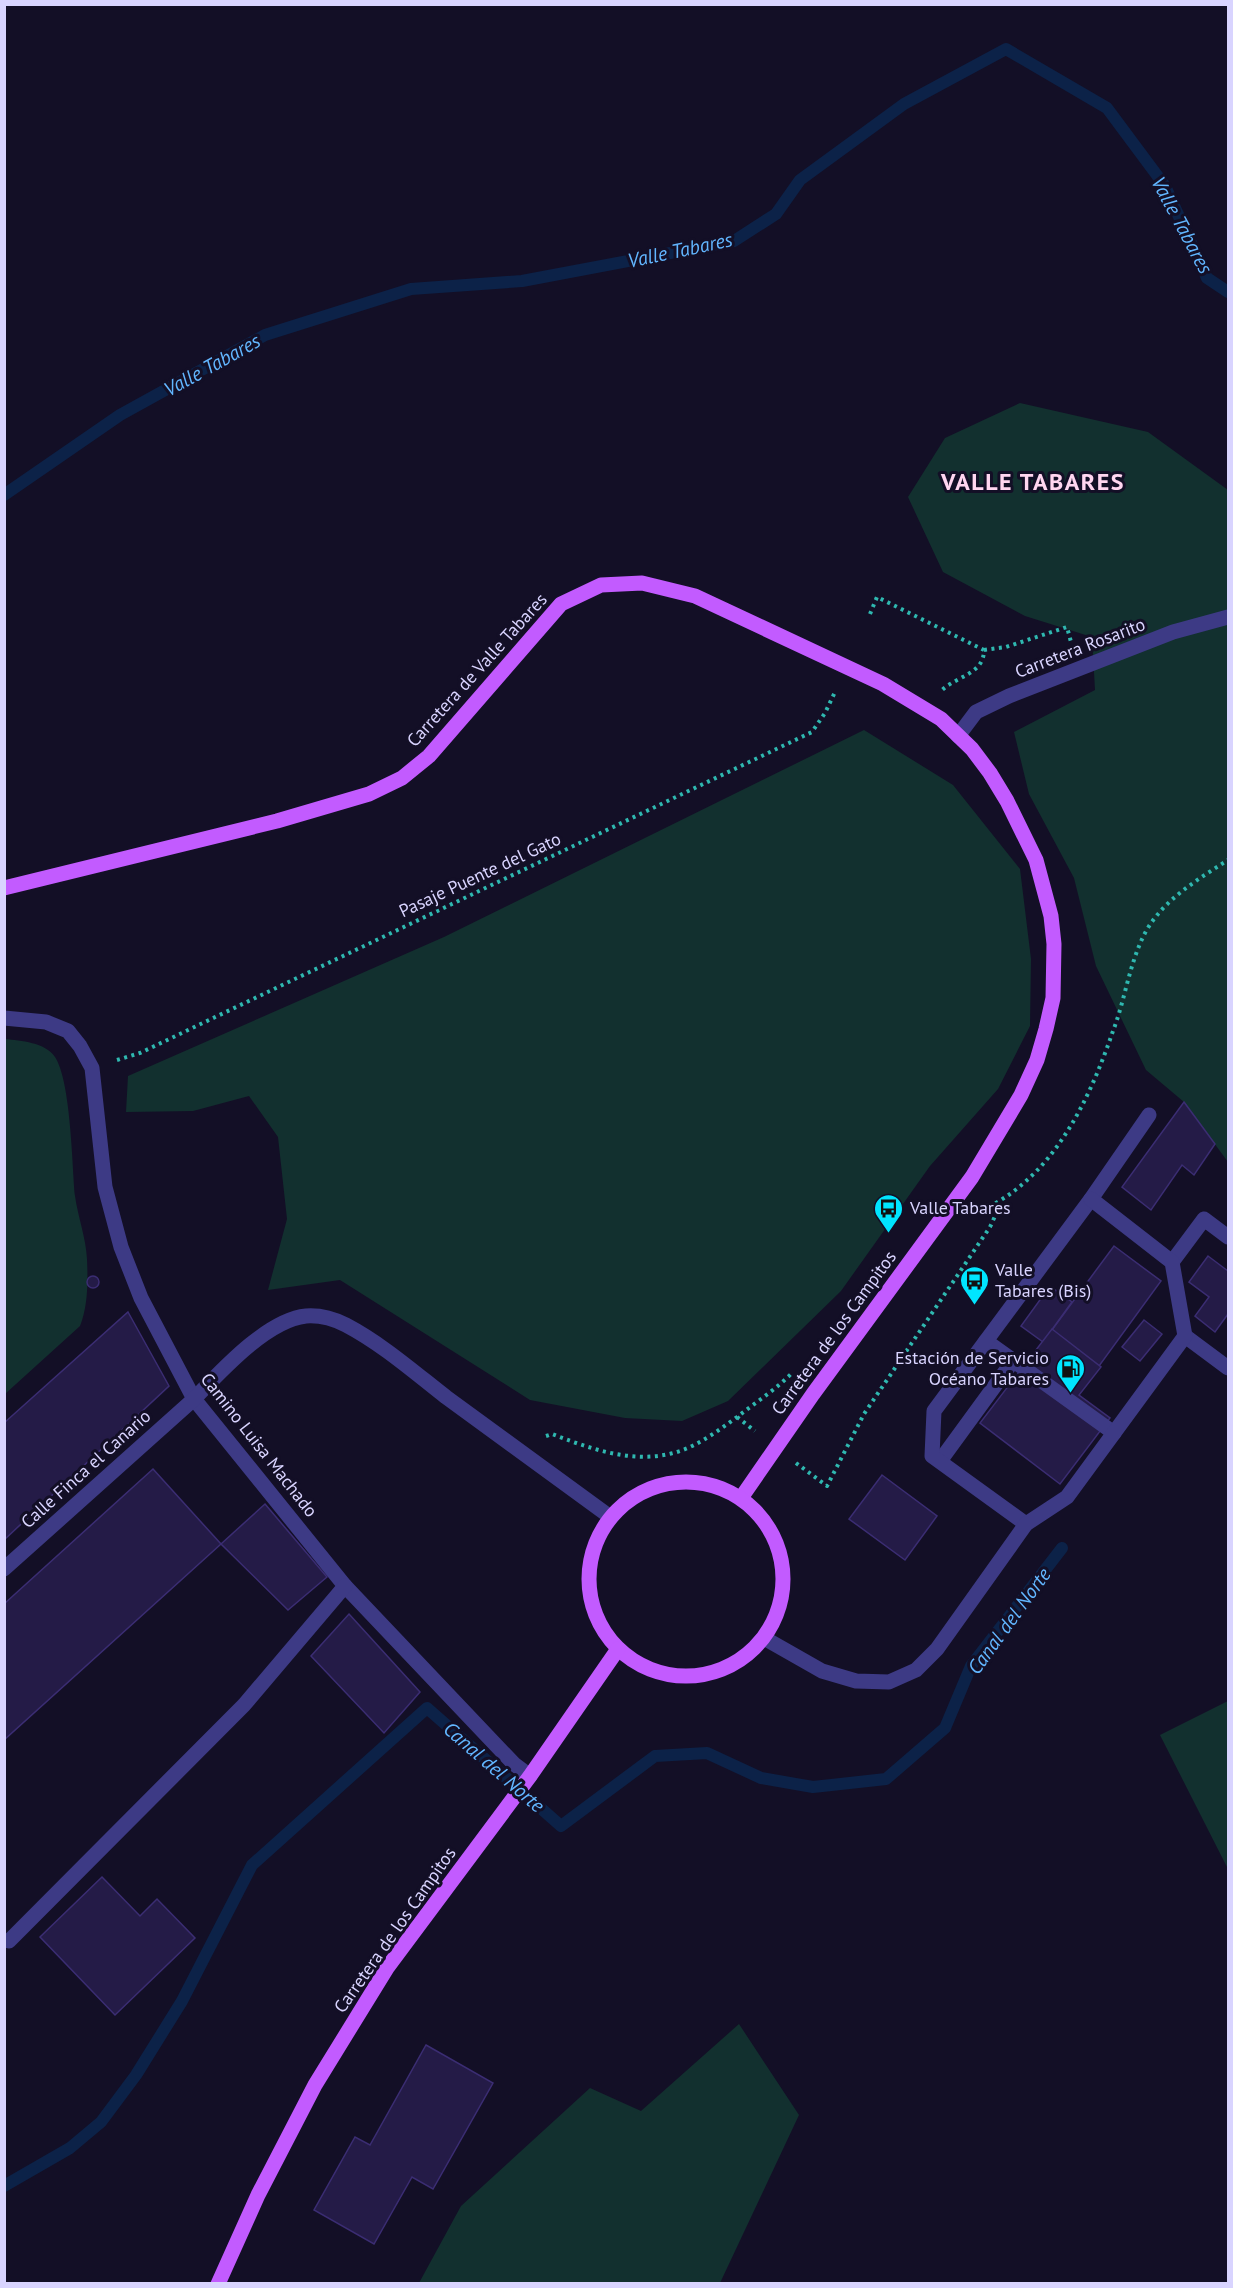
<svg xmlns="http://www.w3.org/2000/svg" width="1233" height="2288" font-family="'PT Sans',sans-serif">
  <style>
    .green { fill: #12302f }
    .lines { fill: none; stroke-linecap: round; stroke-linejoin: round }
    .stream { stroke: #0c2248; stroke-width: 12 }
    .building { fill: #241b47; stroke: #3b2d73; stroke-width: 1.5 }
    .path { stroke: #2fb8b0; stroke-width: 4; stroke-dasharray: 3 4.5; stroke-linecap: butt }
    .minor { stroke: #3d3a85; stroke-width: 15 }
    .major { stroke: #c25bff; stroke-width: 15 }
    .labels { text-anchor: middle; stroke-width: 6; stroke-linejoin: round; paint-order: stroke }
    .street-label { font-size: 18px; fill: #d9d4ff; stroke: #130f26 }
    .poi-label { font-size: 18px; fill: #d9d4ff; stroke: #130f26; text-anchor: start }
    .water-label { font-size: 20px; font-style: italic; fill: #62b6ff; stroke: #130f26 }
    .district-label { font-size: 24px; font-weight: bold; letter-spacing: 1.5px; fill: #ffd6f0; stroke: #130f26 }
  </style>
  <rect width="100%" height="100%" fill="#130f26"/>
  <g class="green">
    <polygon points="1020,403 1148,432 1228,490 1228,1162 1184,1102 1146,1070 1096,966 1074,878 1029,794 1014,732 1095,690 1092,637 1025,616 943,572 908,497 945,438"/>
    <polygon points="864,730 953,785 1020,869 1031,959 1030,1026 998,1089 930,1166 841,1291 728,1401 682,1421 625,1418 530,1400 340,1280 268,1290 287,1219 278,1137 249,1096 193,1111 126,1112 128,1076 444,937"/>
    <path d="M5,1039C21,1041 45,1042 55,1057C71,1082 72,1164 75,1196C78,1217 86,1238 87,1259C88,1281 88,1306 80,1326L5,1394Z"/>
    <polygon points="1228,1701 1228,1869 1160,1735"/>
    <polygon points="739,2024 799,2115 720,2283 419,2283 461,2206 590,2088 641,2111"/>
  </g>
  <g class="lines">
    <g class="stream">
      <polyline points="4,495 120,415 265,335 411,289 522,281 734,241 776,214 800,180 904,104 1006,49 1107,108 1165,186 1207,278 1228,292"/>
      <polyline points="4,2186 70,2148 101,2122 136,2075 182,2001 252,1865 427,1708 561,1826 655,1756 707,1753 761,1778 813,1787 886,1779 945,1728 971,1666 1062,1548"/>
    </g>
  </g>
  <g class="building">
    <polygon points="1184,1102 1215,1144 1194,1175 1182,1165 1151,1210 1122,1187"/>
    <polygon points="1114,1246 1161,1281 1091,1377 1043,1342"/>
    <polygon points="1208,1256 1228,1271 1228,1314 1215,1332 1195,1316 1209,1297 1189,1282"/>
    <circle cx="93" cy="1282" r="6"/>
    <polygon points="1050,1286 1072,1302 1043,1342 1021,1326"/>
    <polygon points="128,1312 169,1386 4,1540 4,1423"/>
    <polygon points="1144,1320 1162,1334 1140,1361 1122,1347"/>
    <polygon points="1052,1329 1101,1367 1079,1395 1110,1418 1060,1484 980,1423"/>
    <polygon points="153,1469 221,1544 4,1740 4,1604"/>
    <polygon points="882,1475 937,1516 905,1560 849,1519"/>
    <polygon points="265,1504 327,1577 288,1610 221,1544"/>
    <polygon points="349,1614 420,1692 384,1733 311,1656"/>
    <polygon points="102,1877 140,1916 157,1899 195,1938 115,2015 40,1937"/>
    <polygon points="426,2045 493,2083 433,2189 412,2177 374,2244 314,2210 355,2137 370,2145"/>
  </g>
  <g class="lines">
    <g class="path">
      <path d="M870,614L877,597L984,650C984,674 957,676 942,690"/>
      <polyline points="984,650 1006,647 1067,627 1071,642"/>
      <polyline points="117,1060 140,1053 812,732 825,713 835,692"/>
      <path d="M982,1210C1053,1178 1089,1101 1113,1031C1125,1000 1129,965 1144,935C1161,901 1197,880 1228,860"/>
      <polyline points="737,1417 755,1431"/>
      <path d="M546,1436L552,1434C596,1451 644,1468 690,1447C707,1439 722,1428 737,1417C755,1403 775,1390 791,1374"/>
      <polyline points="796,1463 827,1486 864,1414 990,1227 1002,1201"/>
    </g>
    <g class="minor">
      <polyline points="958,736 976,712 1009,696 1173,632 1228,617"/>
      <polyline points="4,1018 46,1022 68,1031 80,1046 92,1068 105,1187 121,1247 141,1298 194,1399 345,1586 514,1764 530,1776"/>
      <polyline points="1172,1262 1204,1219 1228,1237"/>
      <polyline points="1185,1336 1228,1368"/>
      <polyline points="986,1341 1114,1433"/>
      <polyline points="940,1461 1013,1361"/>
      <polyline points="1026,1524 932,1456 934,1411 1091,1199 1149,1115"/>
      <path d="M4,1569L194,1399C221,1371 267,1320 306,1316C320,1315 334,1319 346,1325C382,1344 414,1372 446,1397C500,1437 555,1476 609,1516"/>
      <polyline points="764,1638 822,1671 856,1681 889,1682 916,1670 937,1649 1026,1524 1067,1497 1185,1336 1172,1262 1091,1199"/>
      <polyline points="9,1941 244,1705 345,1586"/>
    </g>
    <g class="major">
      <polyline points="4,888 277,821 369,794 402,778 429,756 561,604 601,585 642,583 695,596 883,684 941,719 972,749 990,773 1007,801 1036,860 1051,916 1054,944 1053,998 1046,1029 1037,1060 1021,1095 972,1177 813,1394 741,1498"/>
      <circle cx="686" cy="1579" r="97"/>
      <polyline points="218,2284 258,2195 315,2085 387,1968 530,1776 618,1649"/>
    </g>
  </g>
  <defs>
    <symbol id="bus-pin" viewBox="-11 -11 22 30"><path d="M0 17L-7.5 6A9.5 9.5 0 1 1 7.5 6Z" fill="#00e5ff" stroke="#130f26"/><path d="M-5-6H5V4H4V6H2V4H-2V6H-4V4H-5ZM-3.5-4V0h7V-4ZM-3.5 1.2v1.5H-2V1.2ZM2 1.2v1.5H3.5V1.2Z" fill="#111"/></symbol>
    <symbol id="fuel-pin" viewBox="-11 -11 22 30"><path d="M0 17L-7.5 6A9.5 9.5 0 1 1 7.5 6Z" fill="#00e5ff" stroke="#130f26"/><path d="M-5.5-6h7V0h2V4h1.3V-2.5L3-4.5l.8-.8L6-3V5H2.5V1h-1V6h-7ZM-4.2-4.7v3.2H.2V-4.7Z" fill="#111"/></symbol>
  </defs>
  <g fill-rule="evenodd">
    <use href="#bus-pin" x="872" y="1192" width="33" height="45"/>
    <use href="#bus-pin" x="958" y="1264" width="33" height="45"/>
    <use href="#fuel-pin" x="1054" y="1352" width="33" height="45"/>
  </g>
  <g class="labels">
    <g class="street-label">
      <text transform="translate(1080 648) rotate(-21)" y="6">Carretera Rosarito</text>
      <text transform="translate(477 670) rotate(-48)" y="6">Carretera de Valle Tabares</text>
      <text transform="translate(480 875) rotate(-25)" y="6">Pasaje Puente del Gato</text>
      <text transform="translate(834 1333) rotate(-54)" y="6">Carretera de los Campitos</text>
      <text transform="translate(259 1445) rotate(52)" y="6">Camino Luisa Machado</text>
      <text transform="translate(86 1469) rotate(-42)" y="6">Calle Finca el Canario</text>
      <text transform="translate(395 1930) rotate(-55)" y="6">Carretera de los Campitos</text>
    </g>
    <g class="poi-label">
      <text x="910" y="1214">Valle Tabares</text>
      <text x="995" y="1276">Valle<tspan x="995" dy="21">Tabares (Bis)</tspan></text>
      <text x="1049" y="1364" text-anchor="end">Estación de Servicio<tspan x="1049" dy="21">Océano Tabares</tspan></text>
    </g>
    <g class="water-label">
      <text transform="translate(1182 225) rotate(62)" y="7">Valle Tabares</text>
      <text transform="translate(680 250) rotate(-12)" y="7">Valle Tabares</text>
      <text transform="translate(212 365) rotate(-29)" y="7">Valle Tabares</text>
      <text transform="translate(1009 1621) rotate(-54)" y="7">Canal del Norte</text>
      <text transform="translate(494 1767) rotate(41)" y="7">Canal del Norte</text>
    </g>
    <g class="district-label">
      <text x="1033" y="490">VALLE TABARES</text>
    </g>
  </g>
  <rect width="1233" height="2288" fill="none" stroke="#d9d4ff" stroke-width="12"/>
</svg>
